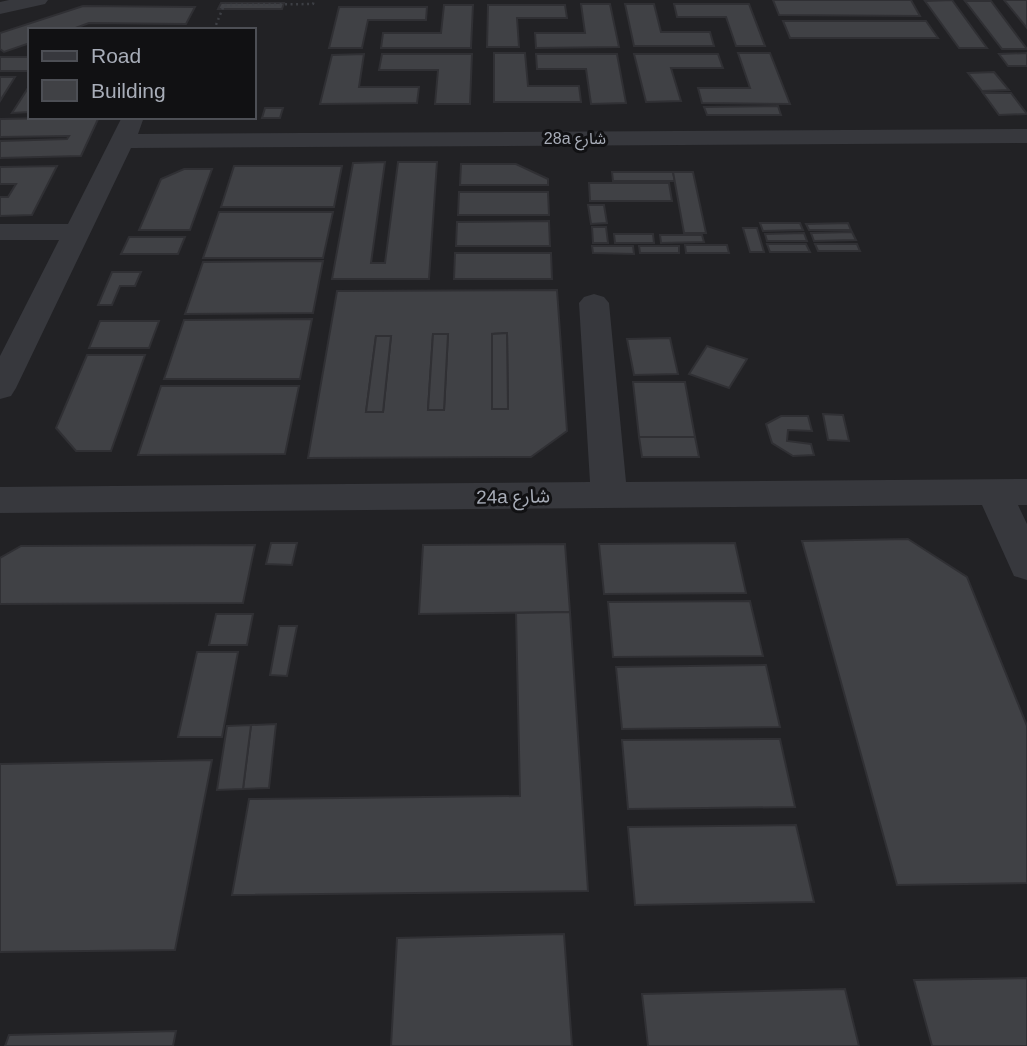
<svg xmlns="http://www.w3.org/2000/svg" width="1027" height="1046" font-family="Helvetica,'Noto Sans Arabic',sans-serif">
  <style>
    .built { fill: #222225; fill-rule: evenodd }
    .building { fill: #404145; stroke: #303034; stroke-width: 2; fill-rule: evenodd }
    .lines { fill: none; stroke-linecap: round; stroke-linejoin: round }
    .path { stroke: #3d3f44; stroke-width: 2.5; stroke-dasharray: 2 3.5; stroke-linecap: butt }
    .minor { fill: #37383d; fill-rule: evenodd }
    .labels { text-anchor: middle; stroke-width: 6; stroke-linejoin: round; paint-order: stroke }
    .far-street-label { font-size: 16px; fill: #a8adb8; stroke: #111113 }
    .street-label { font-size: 19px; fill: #a8adb8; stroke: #111113 }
  </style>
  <rect width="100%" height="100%" fill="#161618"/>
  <path class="built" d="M0,0H1027V1046H0ZM30,30H254V117H30Z"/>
  <g class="building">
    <polygon points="773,0 911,0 920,16 779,15"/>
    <polygon points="952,0 987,48 959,48 925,1"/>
    <polygon points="1004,0 1027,0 1027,28"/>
    <polygon points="965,1 991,1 1027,49 1002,49"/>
    <polygon points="221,3 284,3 282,9 218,9"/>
    <polygon points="581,4 610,4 619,47 536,48 535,33 585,33"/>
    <polygon points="625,4 654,4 661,32 710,32 714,46 634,46"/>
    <polygon points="674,4 749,4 765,46 736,46 726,17 677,17"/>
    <polygon points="444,5 473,5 471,48 381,48 383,33 441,33"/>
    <polygon points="488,5 565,5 567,18 517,18 519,47 487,47"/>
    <polygon points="83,6 195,7 186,24 89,23 70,30 30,30 30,43 4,52 0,49 0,33"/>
    <polygon points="339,7 427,7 426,20 368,20 362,48 329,48"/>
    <polygon points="783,21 926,21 938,38 790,38"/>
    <polygon points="494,53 525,53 528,86 579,86 581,102 494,102"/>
    <polygon points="738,53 770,53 790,104 702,103 698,88 750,88"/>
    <polygon points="1027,53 1027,66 1008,66 999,54"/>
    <polygon points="364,54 359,87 419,87 417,103 320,104 332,55"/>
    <polygon points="382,54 472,54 470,104 435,104 438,70 379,70"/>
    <polygon points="536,54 617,54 626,103 591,104 586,69 537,69"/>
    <polygon points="634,54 718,54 723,68 671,68 681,101 646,102"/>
    <rect x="0" y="57" width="30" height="14"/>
    <polygon points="994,72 1009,90 982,91 968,73"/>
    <polygon points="0,77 15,77 0,101"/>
    <polygon points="30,85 30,112 12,113"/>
    <polygon points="983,93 1011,93 1027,114 999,115"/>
    <polygon points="778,106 781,115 707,115 704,107"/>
    <polygon points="265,108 283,108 280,118 262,118"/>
    <polygon points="99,117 81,156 0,158 0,141 67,139 69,136 0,137 0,119"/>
    <polygon points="385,162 371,263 385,263 398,162 437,162 429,279 332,279 353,163"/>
    <polygon points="461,164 516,164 548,179 548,185 460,185"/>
    <polygon points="57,166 32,215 0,216 0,197 8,197 16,184 0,184 0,167"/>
    <polygon points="234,166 342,166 334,207 221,207"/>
    <polygon points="184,169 212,169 190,230 139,230 161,179"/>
    <polygon points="612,172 673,172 675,181 613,181"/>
    <polygon points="673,172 693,172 706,233 684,233"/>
    <polygon points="589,183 669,183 672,201 590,201"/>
    <polygon points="459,192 548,192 549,215 458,215"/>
    <polygon points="588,205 604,205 607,223 591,224"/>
    <polygon points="219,212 333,212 323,258 203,258"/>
    <polygon points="549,221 550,246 456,246 457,222"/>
    <polygon points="760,223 800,223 803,230 763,231"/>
    <polygon points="848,223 851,230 809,230 806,224"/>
    <polygon points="592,227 606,227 608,243 593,243"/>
    <polygon points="743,228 757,228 764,252 750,252"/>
    <polygon points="852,232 856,240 814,241 811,233"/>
    <polygon points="804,233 807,241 767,241 765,234"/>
    <polygon points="614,234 653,234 654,243 615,243"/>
    <polygon points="660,235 702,235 704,242 661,243"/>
    <polygon points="129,237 185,237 178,254 121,254"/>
    <polygon points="767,244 806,244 810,252 770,252"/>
    <polygon points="815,244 857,244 860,251 818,251"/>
    <polygon points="685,245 727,245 729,253 686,253"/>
    <polygon points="592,246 633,246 634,254 593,253"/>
    <polygon points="639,246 679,246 679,253 640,253"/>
    <polygon points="455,253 551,253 552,279 454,279"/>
    <polygon points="323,261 313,313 185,314 203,262"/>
    <polygon points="112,272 141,272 135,286 120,286 112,305 98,305"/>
    <path d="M557,290L567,431L531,457L308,458L337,291ZM507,333L508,409H492V334ZM433,334H448L444,410H428ZM376,336H391L383,412H366Z"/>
    <polygon points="312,319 300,379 164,379 184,320"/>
    <polygon points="100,321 159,321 149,348 89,348"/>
    <polygon points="507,333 508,409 492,409 492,334"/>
    <polygon points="433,334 448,334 444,410 428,410"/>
    <polygon points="376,336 391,336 383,412 366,412"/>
    <polygon points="670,338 678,374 634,375 627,339"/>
    <polygon points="707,346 747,359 729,388 689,374"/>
    <polygon points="87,355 145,355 111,451 76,451 56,428"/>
    <polygon points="633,382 685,382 695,437 639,437"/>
    <polygon points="161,386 299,386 285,454 138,455"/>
    <polygon points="823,414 843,415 849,441 828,440"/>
    <polygon points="781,416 808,416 812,431 788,430 787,441 811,444 814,455 793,456 772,443 766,424"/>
    <polygon points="639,437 695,437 699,457 642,457"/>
    <polygon points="908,539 967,577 1027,726 1027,883 897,885 802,541"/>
    <polygon points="271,543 297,543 292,565 266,564"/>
    <polygon points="735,543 746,593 604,594 599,544"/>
    <polygon points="565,544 570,612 419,614 423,545"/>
    <polygon points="255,545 243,603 0,604 0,558 21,546"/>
    <polygon points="750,601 763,656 613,657 608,602"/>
    <polygon points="570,612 588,891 232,895 249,799 520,796 516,613"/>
    <polygon points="216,614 253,614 247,645 209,645"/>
    <polygon points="279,626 297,626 287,676 270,675"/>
    <polygon points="197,652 238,652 222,737 178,737"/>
    <polygon points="766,665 780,727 622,729 616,667"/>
    <polygon points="276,724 269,788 243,789 251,725"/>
    <polygon points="251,725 243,789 217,790 227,726"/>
    <polygon points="780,739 795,807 628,809 622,740"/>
    <polygon points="212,760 175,950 0,952 0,764"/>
    <polygon points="796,825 814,902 635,905 628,827"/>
    <polygon points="564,934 572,1046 391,1046 397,938"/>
    <polygon points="1027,978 1027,1046 932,1046 914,980"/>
    <polygon points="845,989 859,1046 648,1046 642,994"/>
    <polygon points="176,1031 173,1046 5,1046 9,1035"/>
  </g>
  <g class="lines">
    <polyline class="path" points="214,30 224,5 313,4 314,0"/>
    <g class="minor">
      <polygon points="9,0 48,0 45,4 0,14 0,2"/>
      <polygon points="122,117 144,117 138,134 1027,129 1027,143 131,148 16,388 11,396 0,399 0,356 59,240 0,240 0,224 68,224"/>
      <polygon points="594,294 604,297 609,303 626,482 1027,479 1027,505 1018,505 1027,524 1027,580 1014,576 982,505 0,513 0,487 590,482 579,303 584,297"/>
    </g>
  </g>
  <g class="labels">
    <g class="far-street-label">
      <text x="575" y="144">28a شارع</text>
    </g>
    <g class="street-label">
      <text transform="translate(513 496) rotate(-1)" y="7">24a شارع</text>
    </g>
  </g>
  <rect x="28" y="28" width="228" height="91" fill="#111113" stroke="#4d4f55" stroke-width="2"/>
  <rect x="42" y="51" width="35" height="10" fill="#37383d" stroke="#4d4f55" stroke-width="2"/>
  <text x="91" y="63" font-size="21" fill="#a8adb8">Road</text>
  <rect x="42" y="80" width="35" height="21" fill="#404145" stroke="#4d4f55" stroke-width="2"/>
  <text x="91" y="98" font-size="21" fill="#a8adb8">Building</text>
</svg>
